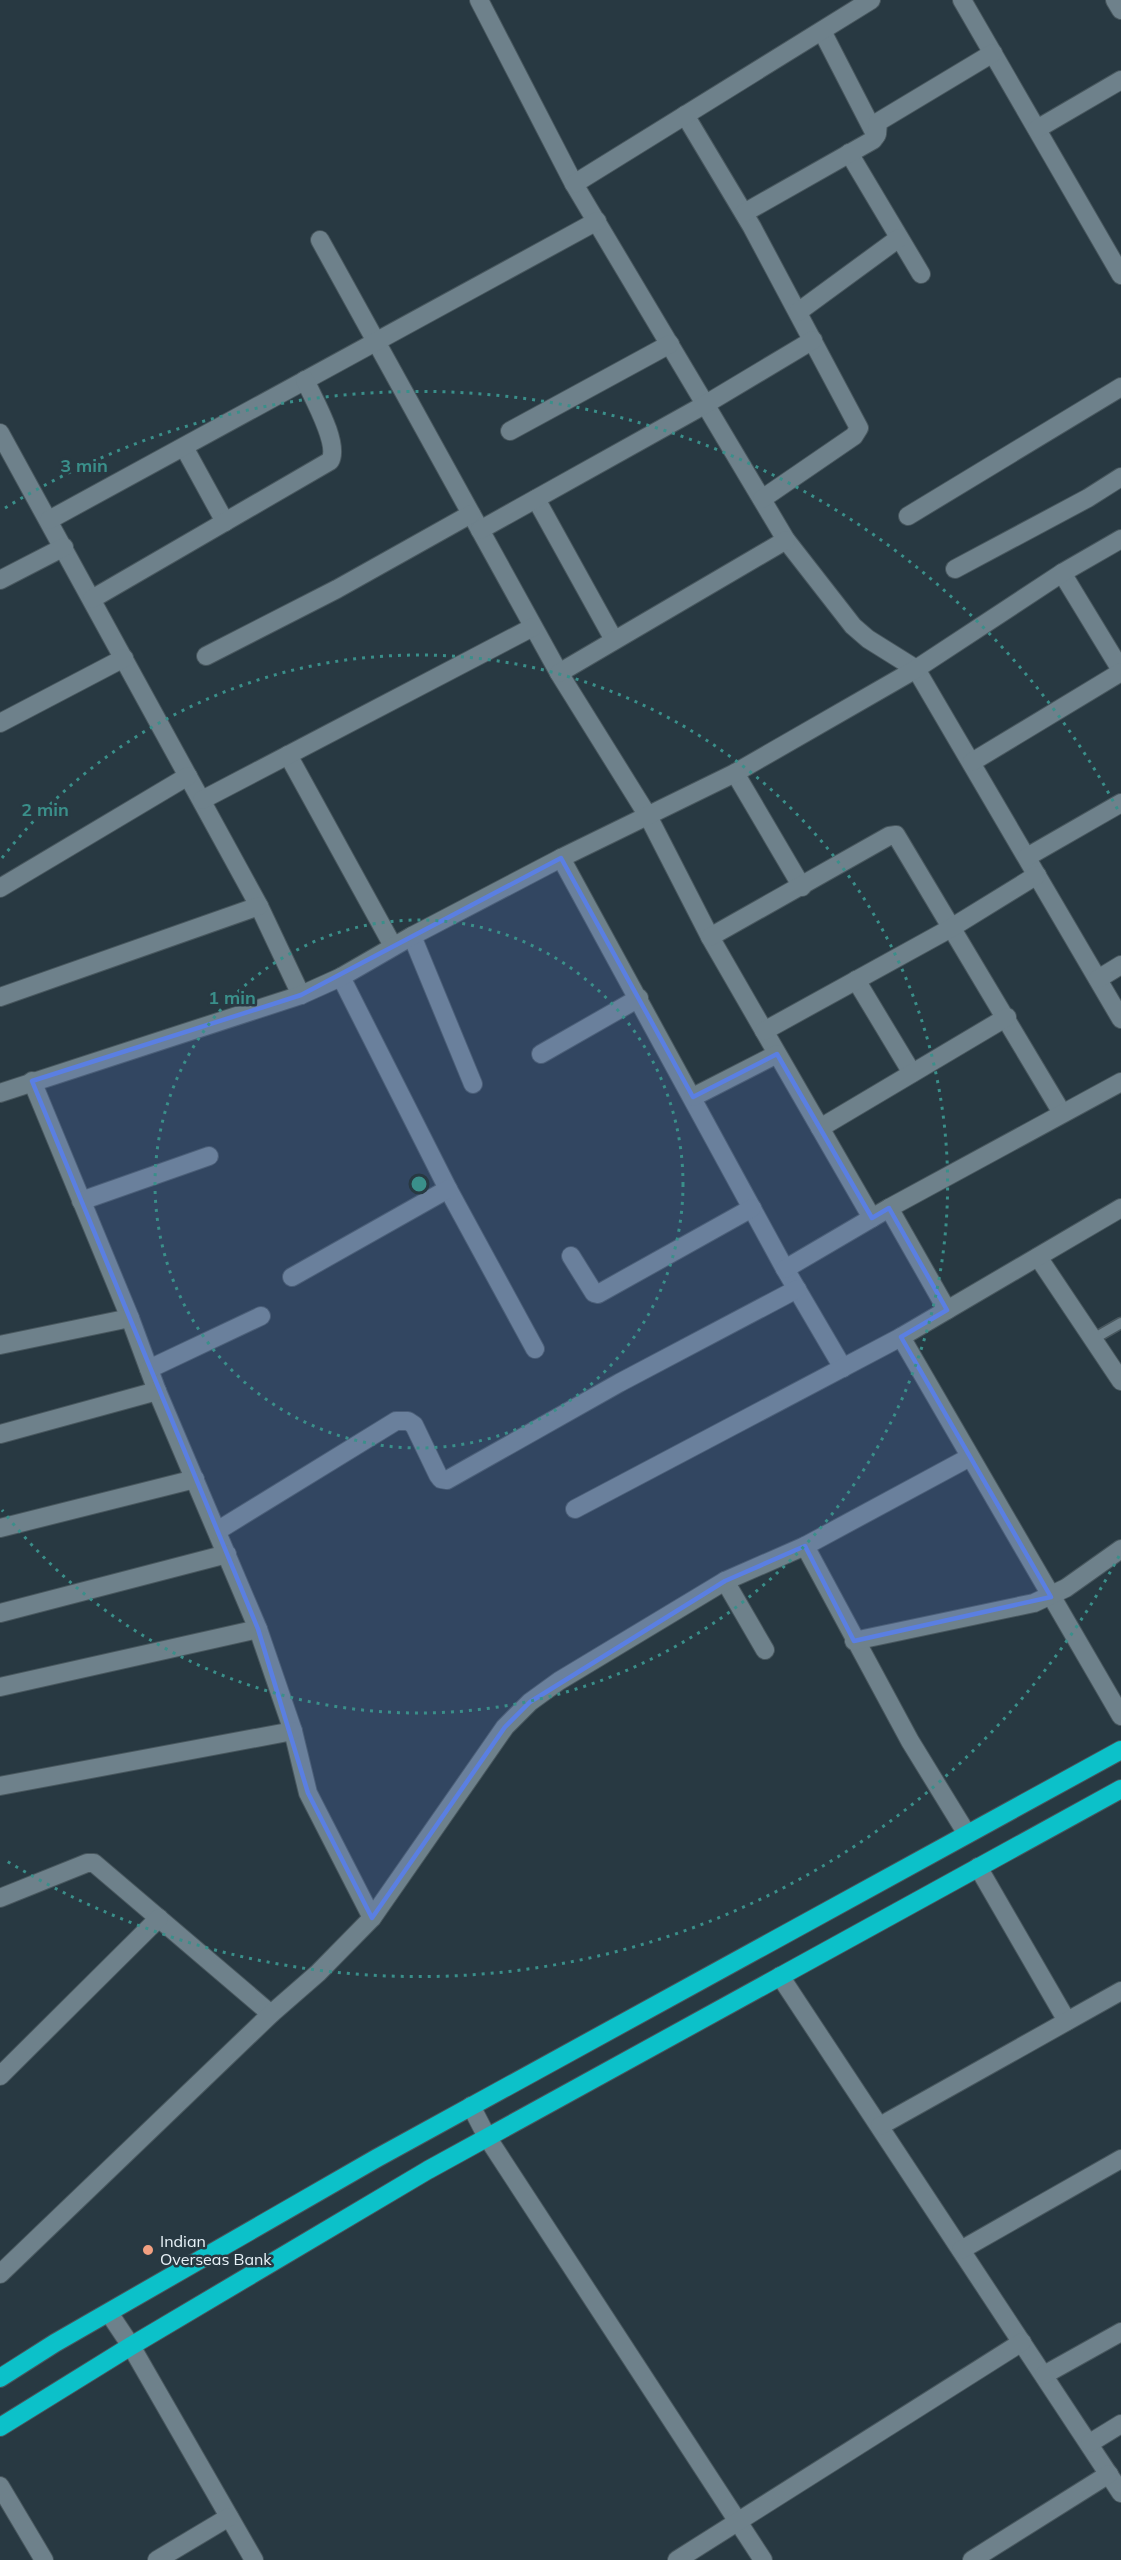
<svg xmlns="http://www.w3.org/2000/svg" width="1121" height="2560" font-family="Mulish,sans-serif">
  <style>
    .lines { fill: none; stroke-linecap: round; stroke-linejoin: round }
    .lane-casing { stroke: #48575e; stroke-width: 13 }
    .street-casing { stroke: #48575e; stroke-width: 20 }
    .highway-casing { stroke: #48575e; stroke-width: 20 }
    .lane { stroke: #6e818b; stroke-width: 10 }
    .street { stroke: #6e818b; stroke-width: 18 }
    .highway { stroke: #0cc1c9; stroke-width: 18 }
    .marked { fill: #5a7fe2; fill-opacity: 0.2; stroke: #5a7fe2; stroke-width: 4.5; stroke-linejoin: round }
    .ring { fill: none; stroke: #3a8f8a; stroke-width: 3; stroke-dasharray: 3 6 }
    .poi-dot { fill: #f2a081; stroke: #283942; stroke-width: 2 }
    .labels { text-anchor: middle; stroke-width: 5; stroke-linejoin: round; paint-order: stroke }
    .poi-label { font-size: 16px; fill: #e8f2f8; stroke: #283942; text-anchor: start }
    .centre { fill: #3a8f8a; stroke: #283942; stroke-width: 3 }
    .ring-label { font-size: 18px; text-anchor: middle; font-weight: bold; fill: #3a8f8a; stroke: #283942; stroke-width: 5; stroke-linejoin: round; paint-order: stroke }
  </style>
  <rect width="100%" height="100%" fill="#283942"/>
  <g class="lines">
    <defs>
      <polyline id="lane" points="1093,1339 1121,1323"/>
      <g id="street">
        <polyline points="479,0 574,184 786,540 853,626 868,639 916,669 1121,1019"/>
        <polyline points="962,0 1121,275"/>
        <polyline points="1115,0 1121,10"/>
        <polyline points="822,31 876,136"/>
        <polyline points="685,115 752,227 859,428 854,436 762,499"/>
        <polyline points="1037,129 1121,80"/>
        <polyline points="849,153 921,274"/>
        <polyline points="574,184 871,0"/>
        <polyline points="744,213 873,140 877,134 878,122 993,53"/>
        <polyline points="320,240 559,673 648,816 710,937 872,1218"/>
        <polyline points="798,312 899,238"/>
        <polyline points="510,431 670,344"/>
        <polyline points="0,433 259,906 301,995"/>
        <polyline points="184,447 225,522"/>
        <polyline points="536,499 614,640"/>
        <polyline points="908,516 1121,387"/>
        <polyline points="49,520 597,221"/>
        <polyline points="480,530 706,404 813,340"/>
        <polyline points="955,569 1088,498 1121,477"/>
        <polyline points="1062,573 1121,670"/>
        <polyline points="0,580 64,547"/>
        <path d="M92,599L330,461C340,444 313,398 305,380"/>
        <polyline points="206,656 337,589 471,514"/>
        <polyline points="559,673 786,540"/>
        <polyline points="0,723 124,658"/>
        <polyline points="288,755 393,946"/>
        <polyline points="972,762 1121,672"/>
        <polyline points="735,773 802,887"/>
        <polyline points="202,800 533,627"/>
        <polyline points="1027,857 1121,803"/>
        <polyline points="561,858 785,1269 843,1368"/>
        <polyline points="0,888 188,776"/>
        <polyline points="412,936 473,1084"/>
        <polyline points="710,937 889,836 896,835 1062,1113"/>
        <polyline points="341,977 448,1189 535,1349"/>
        <polyline points="1098,979 1121,965"/>
        <polyline points="856,980 912,1073"/>
        <polyline points="0,997 259,906"/>
        <polyline points="764,1031 951,928 1037,875"/>
        <polyline points="541,1054 639,998"/>
        <polyline points="32,1081 130,1318 157,1391 258,1629 293,1731 308,1793 372,1918"/>
        <polyline points="0,1093 301,995 341,977 412,936 561,858 735,773 916,669 1062,573 1121,539"/>
        <polyline points="693,1097 777,1054"/>
        <polyline points="820,1128 1007,1017"/>
        <polyline points="81,1201 209,1156"/>
        <polyline points="889,1208 947,1310"/>
        <polyline points="571,1256 594,1293 598,1294 752,1208"/>
        <polyline points="1038,1257 1121,1381"/>
        <polyline points="785,1269 889,1208 1121,1082"/>
        <polyline points="292,1277 448,1189"/>
        <polyline points="901,1337 1121,1716"/>
        <polyline points="0,1345 130,1318"/>
        <polyline points="149,1369 261,1316"/>
        <polyline points="0,1434 157,1391"/>
        <polyline points="575,1509 901,1337 1121,1208"/>
        <polyline points="0,1528 195,1479"/>
        <polyline points="217,1531 396,1421 408,1421 414,1425 438,1475 441,1479 447,1480 619,1383 797,1289"/>
        <polyline points="805,1546 910,1741 967,1834"/>
        <polyline points="725,1581 765,1650"/>
        <polyline points="0,1613 227,1554"/>
        <polyline points="854,1641 1034,1603 1066,1588 1121,1549"/>
        <polyline points="0,1687 258,1629"/>
        <polyline points="0,1786 293,1731"/>
        <polyline points="978,1867 1067,2021"/>
        <polyline points="0,1898 87,1863 94,1863 271,2014"/>
        <polyline points="780,1976 1121,2493"/>
        <polyline points="0,2076 159,1918"/>
        <polyline points="471,2106 487,2137 763,2560"/>
        <polyline points="880,2126 1121,1991"/>
        <polyline points="961,2250 1121,2159"/>
        <polyline points="0,2274 271,2014 318,1973 372,1918 505,1727 530,1702 559,1681 725,1581 805,1546 970,1457"/>
        <polyline points="109,2313 131,2346 254,2560"/>
        <polyline points="1044,2375 1121,2332"/>
        <polyline points="1090,2443 1121,2424"/>
        <polyline points="0,2486 44,2560"/>
        <polyline points="157,2560 229,2517"/>
        <polyline points="677,2560 1022,2342"/>
        <polyline points="972,2560 1109,2474"/>
      </g>
      <g id="highway">
        <polyline points="0,2378 55,2343 377,2158 1121,1750"/>
        <polyline points="0,2427 131,2346 428,2170 1121,1789"/>
      </g>
    </defs>
    <use href="#lane" class="lane-casing"/>
    <use href="#street" class="street-casing"/>
    <use href="#highway" class="highway-casing"/>
    <use href="#lane" class="lane"/>
    <use href="#street" class="street"/>
    <use href="#highway" class="highway"/>
  </g>
  <path class="marked" d="M561,858L693,1097L777,1054L872,1218L889,1208L947,1310L901,1337L1051,1597L854,1641L805,1546L725,1581L530,1702L505,1727L372,1918L308,1793L258,1629L32,1081L301,995Z"/>
  <g class="ring">
    <circle cx="419" cy="1184" r="264"/>
    <path d="M2 858A529 529 0 1 1 2 1510"/>
    <path d="M1119 1556A793 793 0 0 1 5 1860M5 508A793 793 0 0 1 1119 812"/>
  </g>
  <circle class="poi-dot" cx="148" cy="2250" r="6"/>
  <g class="labels">
    <g class="poi-label">
      <text x="160" y="2247">Indian<tspan x="160" dy="18">Overseas Bank</tspan></text>
    </g>
  </g>
  <circle cx="419" cy="1184" r="9" class="centre"/>
  <g class="ring-label">
    <text x="84" y="472">3 min</text>
    <text x="45" y="816">2 min</text>
    <text x="232" y="1004">1 min</text>
  </g>
</svg>
